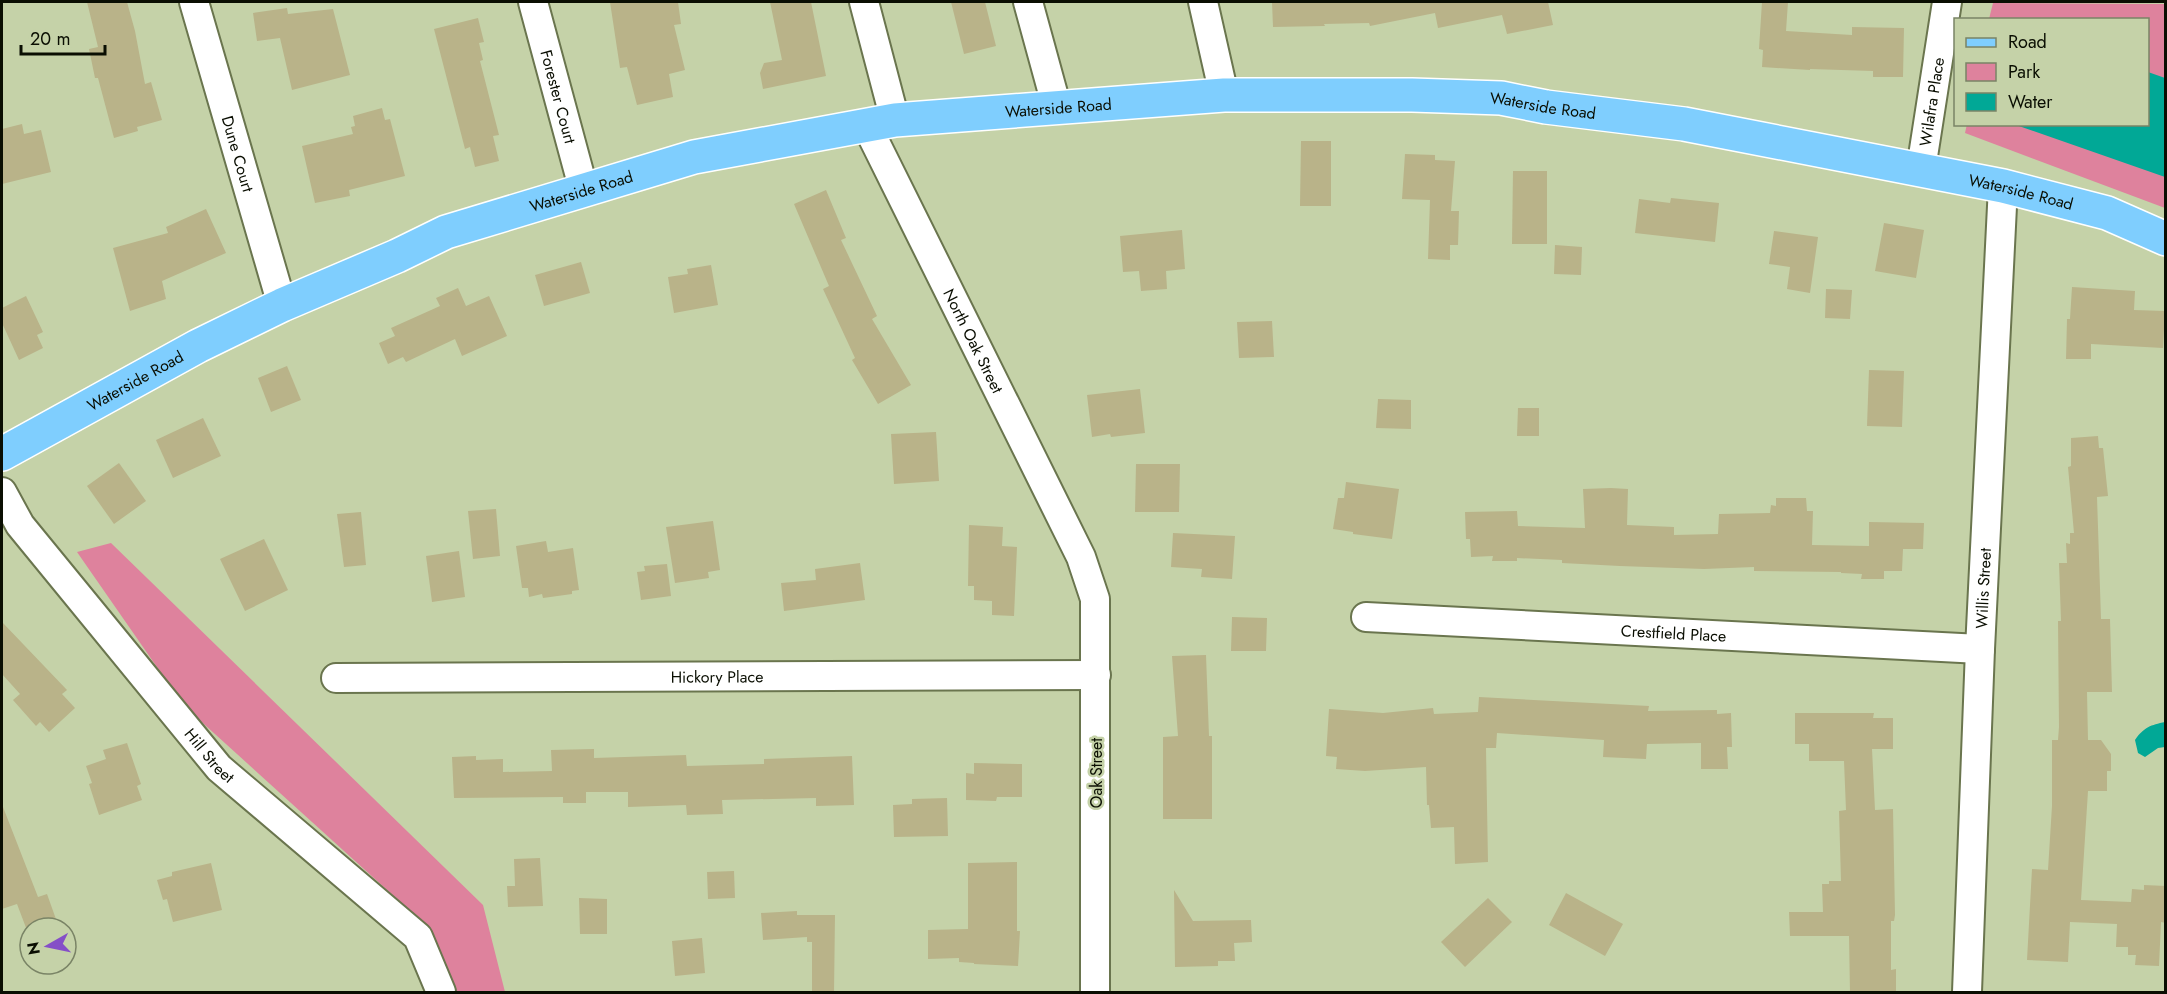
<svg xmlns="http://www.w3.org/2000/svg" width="2167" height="994" font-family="Jost,sans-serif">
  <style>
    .green { fill: #de829d }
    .water { fill: #01a896 }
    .building { fill: #b9b389 }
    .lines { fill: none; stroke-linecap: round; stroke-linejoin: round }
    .minor-casing { stroke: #6a754e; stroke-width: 32 }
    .major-casing { stroke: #fff; stroke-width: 36 }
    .minor { stroke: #fff; stroke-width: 28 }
    .major { stroke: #7fcefe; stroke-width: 33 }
    .labels { text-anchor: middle; stroke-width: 5; stroke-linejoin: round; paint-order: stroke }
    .street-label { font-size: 16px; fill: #0a0e02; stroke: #c5d2a8 }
  </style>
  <rect width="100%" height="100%" fill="#c5d2a8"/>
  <g class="green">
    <polygon points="1993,3 2165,4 2165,208 1965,133 1967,124 2148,124 2148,20 1989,19"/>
    <polygon points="111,543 483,905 505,992 454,992 428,927 184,706 77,552"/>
  </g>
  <g class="water">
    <polygon points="2148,72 2165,78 2165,177 2016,125 2148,124"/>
    <path d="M2165,722V747L2158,748L2145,757L2138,753L2135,740C2144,727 2151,725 2165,722Z"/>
  </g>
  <g class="building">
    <polygon points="87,2 127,2 135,31 145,84 151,82 162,120 137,127 138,131 114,138 98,78 95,78 89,49 98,47"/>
    <polygon points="610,2 678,2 681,24 674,25 685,70 669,74 673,97 637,105 627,67 620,68"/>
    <polygon points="770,2 811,2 826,76 763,89 760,73 764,63 782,60"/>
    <polygon points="951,2 985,2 996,46 964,54"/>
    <polygon points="1272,2 1548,2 1553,25 1507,34 1502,15 1438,28 1435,13 1370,26 1369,23 1324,24 1325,26 1273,27"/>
    <polygon points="1762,2 1788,2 1786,31 1852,35 1852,27 1904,28 1903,77 1873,77 1873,71 1810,69 1810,70 1762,67 1763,50 1759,49"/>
    <polygon points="287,8 288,14 333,9 350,75 292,90 280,38 257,41 253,13"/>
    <polygon points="478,18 484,42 479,43 483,60 480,61 499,135 493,136 499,161 475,167 470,147 465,149 434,29"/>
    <polygon points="382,108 385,120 390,119 405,176 349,190 350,196 315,203 302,146 353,134 351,127 355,126 353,116"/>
    <polygon points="22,124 24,134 41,130 51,172 2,184 2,129"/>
    <polygon points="1301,141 1331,141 1331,206 1300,206"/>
    <polygon points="1405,154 1435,155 1435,160 1455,161 1451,211 1459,211 1458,245 1450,245 1450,260 1428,259 1430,200 1402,199"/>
    <polygon points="1513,171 1547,171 1547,244 1512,244"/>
    <polygon points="826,190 846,238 841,240 877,316 872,319 911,385 878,404 852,360 855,358 823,289 829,286 794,204"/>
    <polygon points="1671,198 1719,203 1715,242 1635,233 1639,199 1670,203"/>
    <polygon points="206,209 226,253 162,281 166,299 130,311 113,248 168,233 166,227"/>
    <polygon points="1884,223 1924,230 1916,278 1875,271"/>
    <polygon points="1182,230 1185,269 1166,271 1167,289 1141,291 1139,271 1123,272 1120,236"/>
    <polygon points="1774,231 1818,237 1810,293 1787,289 1790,267 1769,264"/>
    <polygon points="1555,245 1582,247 1581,275 1554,274"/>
    <polygon points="581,262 590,293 544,306 535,275"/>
    <polygon points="711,265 718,305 674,313 668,277 688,274 687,269"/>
    <polygon points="2072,287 2135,291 2134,310 2165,311 2163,348 2091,344 2091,359 2066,359 2067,319 2070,319"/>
    <polygon points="458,288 466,306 489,296 507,336 462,356 455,339 406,362 403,357 388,364 379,343 395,336 391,328 440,306 436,298"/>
    <polygon points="1826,289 1852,290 1850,319 1825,318"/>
    <polygon points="26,296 43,332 37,335 43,348 19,360 2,323 2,308"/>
    <polygon points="1272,321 1274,357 1239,358 1237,322"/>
    <polygon points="287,366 301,400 271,412 258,378"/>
    <polygon points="1869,370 1904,371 1902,427 1867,426"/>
    <polygon points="1140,389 1145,433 1111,437 1110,434 1092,437 1087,395"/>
    <polygon points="1378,399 1411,400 1411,429 1376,428"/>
    <polygon points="1518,408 1539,408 1539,436 1517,436"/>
    <polygon points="203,418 221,456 173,478 156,440"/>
    <polygon points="936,432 939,481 894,484 891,434"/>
    <polygon points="2098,436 2099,448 2103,448 2108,496 2097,497 2101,619 2110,619 2112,692 2087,692 2088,740 2101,740 2111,754 2111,771 2107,771 2107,791 2088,791 2081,900 2131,902 2132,889 2144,890 2144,885 2166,886 2166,923 2161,922 2159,966 2135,965 2136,955 2128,955 2128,947 2116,947 2117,924 2070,922 2068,962 2027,960 2032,869 2048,870 2052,806 2052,740 2058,740 2059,727 2058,621 2061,621 2059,563 2067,563 2066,543 2070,544 2070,533 2074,533 2068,467 2071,466 2071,438"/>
    <polygon points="119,463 146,501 114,524 87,486"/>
    <polygon points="1136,464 1180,464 1179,512 1135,512"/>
    <polygon points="1346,482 1399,489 1392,539 1353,534 1353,532 1333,529 1338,498 1344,498"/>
    <polygon points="1611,488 1628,489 1627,525 1674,527 1674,535 1718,534 1719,514 1770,513 1771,505 1776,506 1776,498 1806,498 1807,511 1813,511 1812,545 1869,546 1869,522 1924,523 1923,549 1903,549 1902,571 1884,571 1884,579 1861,579 1862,574 1841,573 1841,572 1754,571 1754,567 1704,569 1620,566 1562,563 1562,560 1517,558 1517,561 1492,561 1493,556 1471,557 1470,539 1466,539 1465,512 1517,511 1518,526 1585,528 1583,489"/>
    <polygon points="496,509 500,556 473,559 468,511"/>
    <polygon points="361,512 366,565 344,567 337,514"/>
    <polygon points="713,521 720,570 708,572 709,578 675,583 666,527"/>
    <polygon points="969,525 1003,527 1002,546 1017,547 1014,616 992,615 992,601 974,600 974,586 968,586"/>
    <polygon points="1173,533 1235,536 1232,579 1201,577 1202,569 1171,567"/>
    <polygon points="264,539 288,590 245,611 220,559"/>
    <polygon points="546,541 548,552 573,548 579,590 572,591 572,594 543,598 542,594 529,597 528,588 522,588 516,546"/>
    <polygon points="459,551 465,597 432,602 426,556"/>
    <polygon points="860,563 865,600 784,611 781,583 816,580 815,569"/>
    <polygon points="667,564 671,596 641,600 637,572 645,571 644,566"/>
    <polygon points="1232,617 1267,618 1266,651 1231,651"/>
    <polygon points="2,622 67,690 62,694 75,708 49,732 40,722 36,726 13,700 20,694 2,674"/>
    <polygon points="1206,655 1209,736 1212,736 1212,819 1163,819 1163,737 1178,736 1172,656"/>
    <polygon points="1479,697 1649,706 1648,711 1717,710 1717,714 1731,713 1732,747 1727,747 1728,769 1701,769 1701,743 1647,744 1646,759 1603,757 1604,740 1497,733 1496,748 1486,748 1488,862 1455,864 1454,827 1431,828 1429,805 1427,805 1426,767 1365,771 1336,769 1337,757 1326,756 1329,709 1383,713 1433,708 1434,714 1478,712"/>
    <polygon points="1795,713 1874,713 1873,718 1893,718 1893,749 1872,749 1875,810 1893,809 1895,915 1894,921 1891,921 1891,970 1896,969 1896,993 1850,993 1849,936 1790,936 1789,912 1823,912 1822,884 1829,884 1829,881 1841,881 1839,811 1846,810 1844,761 1809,761 1809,744 1795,744"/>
    <polygon points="127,743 141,784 137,786 142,800 99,815 89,784 92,783 86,766 106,759 103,750"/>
    <polygon points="594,749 594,758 686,755 687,766 764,764 764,759 852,756 854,805 816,806 816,798 722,800 723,814 687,815 686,805 628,807 628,792 586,792 586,803 563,803 563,797 454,798 452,757 476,756 476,760 503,759 503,772 552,771 551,750"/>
    <polygon points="974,763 1022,764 1022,797 997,797 996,801 966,800 966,773 974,774"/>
    <polygon points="947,798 948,836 894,837 893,805 912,804 912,799"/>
    <polygon points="3,807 38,897 47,894 57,922 41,928 30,928 28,933 17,904 2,909 2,808"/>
    <polygon points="540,858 543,906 508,907 507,886 515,886 514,859"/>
    <polygon points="1017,862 1017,931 1020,931 1018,966 974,964 974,963 959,962 959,958 928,959 928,930 968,929 968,863"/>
    <polygon points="211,863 222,910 173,922 167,899 163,900 157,880 172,876 172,872"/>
    <polygon points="734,871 735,898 708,899 707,872"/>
    <polygon points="1174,890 1193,921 1251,920 1252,942 1234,943 1235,961 1218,961 1218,966 1175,967"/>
    <polygon points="1566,893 1623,924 1605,956 1549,925"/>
    <polygon points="579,898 607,899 607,934 580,934"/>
    <polygon points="1488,898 1512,922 1465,967 1441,942"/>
    <polygon points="797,911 797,915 835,915 834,993 812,993 812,942 807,942 807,937 763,940 761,913"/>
    <polygon points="702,938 705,973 675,976 672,941"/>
  </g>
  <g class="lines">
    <defs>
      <g id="minor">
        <path id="s1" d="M194,2L282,305"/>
        <path id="s2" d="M533,2L584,191"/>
        <polyline points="864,2 895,120"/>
        <polyline points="1028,2 1057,108"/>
        <polyline points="1203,2 1224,95"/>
        <path id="s3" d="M866,124L1081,557L1095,599V992"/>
        <path id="s4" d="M1921,169L1947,2"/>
        <path id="s5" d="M2,492L20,525L219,768L418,937L441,992"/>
        <path id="s6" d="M1366,617L1980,649"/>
        <path id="s7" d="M336,678L1096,675"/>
        <path id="s8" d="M1967,992L1980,649L2003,186"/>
      </g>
      <g id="major">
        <path id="s9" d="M2,454L198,346L282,305L397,256L446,232L694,157L895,120L1224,95H1412L1501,98L1546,107L1684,124L2003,186L2107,213L2166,239"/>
      </g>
    </defs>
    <use href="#minor" class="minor-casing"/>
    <use href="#major" class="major-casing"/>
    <use href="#minor" class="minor"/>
    <use href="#major" class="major"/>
  </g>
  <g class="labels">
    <g class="street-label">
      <text dy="6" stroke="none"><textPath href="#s2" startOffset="98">Forester Court</textPath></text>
      <text dy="6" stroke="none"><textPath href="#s4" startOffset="68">Wilafra Place</textPath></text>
      <text dy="6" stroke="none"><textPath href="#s9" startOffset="1610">Waterside Road</textPath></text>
      <text dy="6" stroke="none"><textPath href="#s9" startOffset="1124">Waterside Road</textPath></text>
      <text dy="6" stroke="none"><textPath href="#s1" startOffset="158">Dune Court</textPath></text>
      <text dy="6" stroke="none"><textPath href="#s9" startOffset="638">Waterside Road</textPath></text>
      <text dy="6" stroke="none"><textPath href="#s9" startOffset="2096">Waterside Road</textPath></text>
      <text dy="6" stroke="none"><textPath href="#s3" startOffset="242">North Oak Street</textPath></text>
      <text dy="6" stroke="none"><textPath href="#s9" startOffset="152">Waterside Road</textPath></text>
      <text dy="6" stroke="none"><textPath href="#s8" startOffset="404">Willis Street</textPath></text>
      <text dy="6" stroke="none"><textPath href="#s6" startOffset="308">Crestfield Place</textPath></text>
      <text dy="6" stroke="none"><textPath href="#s7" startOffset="381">Hickory Place</textPath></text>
      <text dy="6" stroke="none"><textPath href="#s5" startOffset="336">Hill Street</textPath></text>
      <text transform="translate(1096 773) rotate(-90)" y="6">Oak Street</text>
    </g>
  </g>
  <rect width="2167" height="994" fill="none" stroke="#0a0e02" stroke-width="6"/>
  <rect x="1954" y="18" width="195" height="108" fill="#c5d2a8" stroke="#7a8466" stroke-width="1.5"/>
  <rect x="1966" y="38" width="30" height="9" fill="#7fcefe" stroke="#7a8466" stroke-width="1.5"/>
  <text x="2008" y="48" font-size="18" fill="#0a0e02">Road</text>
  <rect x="1966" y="63" width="30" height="18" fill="#de829d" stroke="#7a8466" stroke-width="1.5"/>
  <text x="2008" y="78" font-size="18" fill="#0a0e02">Park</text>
  <rect x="1966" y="93" width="30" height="18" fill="#01a896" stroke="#7a8466" stroke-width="1.5"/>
  <text x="2008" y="108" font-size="18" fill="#0a0e02">Water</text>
  <g transform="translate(48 946) rotate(261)"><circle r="28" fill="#c5d2a8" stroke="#7a8466" stroke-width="1.5"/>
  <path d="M0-4.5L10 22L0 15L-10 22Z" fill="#854fc7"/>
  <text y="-9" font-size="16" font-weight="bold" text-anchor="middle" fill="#0a0e02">N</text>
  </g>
  <path d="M21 45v9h84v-9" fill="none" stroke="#0a0e02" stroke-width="3"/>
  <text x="30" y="45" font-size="18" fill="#0a0e02" stroke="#c5d2a8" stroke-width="4.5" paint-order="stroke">20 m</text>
</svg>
